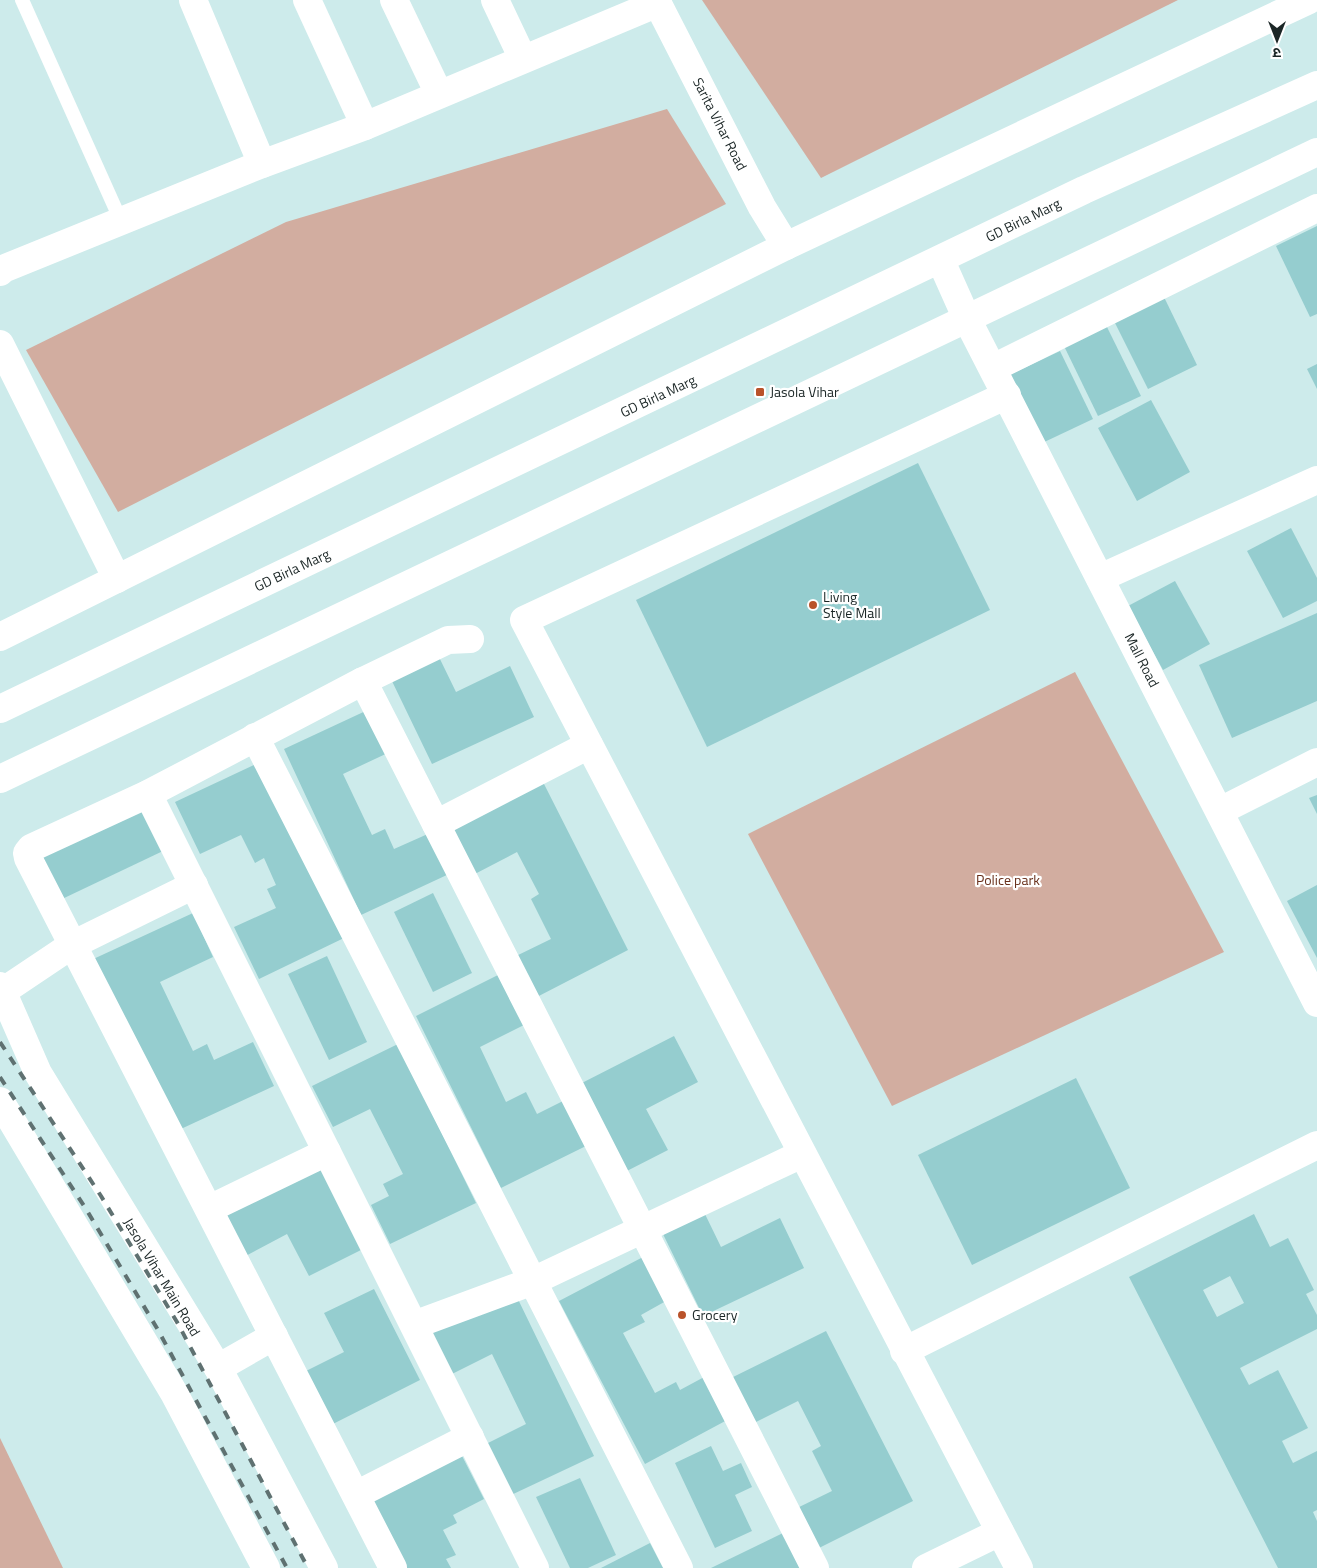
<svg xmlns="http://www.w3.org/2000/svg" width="1317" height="1568" font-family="'Titillium Web','Noto Sans Devanagari',sans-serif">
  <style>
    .green { fill: #d2ada0 }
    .building { fill: #95cdcf; fill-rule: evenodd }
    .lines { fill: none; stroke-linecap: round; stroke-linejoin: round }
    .lane { stroke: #fff; stroke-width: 14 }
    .street { stroke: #fff; stroke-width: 28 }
    .secondary { stroke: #fff; stroke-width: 28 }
    .rail { stroke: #5f7171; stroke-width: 4; stroke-dasharray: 9 9; stroke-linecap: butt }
    .poi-dot { fill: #b9522a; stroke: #fff; stroke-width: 2 }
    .labels { text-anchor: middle; stroke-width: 4.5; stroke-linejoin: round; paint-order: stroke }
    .street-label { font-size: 14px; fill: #1b2626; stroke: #fff }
    .poi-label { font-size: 14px; fill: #1b2626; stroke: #fff; text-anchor: start }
    .park-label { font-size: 14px; fill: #682f1a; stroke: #fff }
  </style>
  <rect width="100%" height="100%" fill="#cdebeb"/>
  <g class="green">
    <polygon points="702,0 1178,0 821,178"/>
    <polygon points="667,109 726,204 118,512 26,350 286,222"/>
    <polygon points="1075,672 1224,952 892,1106 748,834"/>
    <polygon points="0,1438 63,1568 0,1568"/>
  </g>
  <g class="building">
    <polygon points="1317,226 1317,314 1310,317 1276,246"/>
    <polygon points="1164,297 1197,365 1148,389 1114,321"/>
    <polygon points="1106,325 1141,396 1098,416 1064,346"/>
    <polygon points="1060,351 1093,419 1038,445 1005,377"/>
    <polygon points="1317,364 1317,389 1307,369"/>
    <polygon points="1151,400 1190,472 1137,501 1098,428"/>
    <polygon points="918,463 990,610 707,747 636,600"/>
    <polygon points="1291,528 1317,578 1317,601 1283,618 1247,551"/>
    <polygon points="1175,581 1210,644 1163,670 1128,606"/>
    <polygon points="1317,613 1317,701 1232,738 1199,665"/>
    <polygon points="438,655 456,692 510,666 534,717 432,764 390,677"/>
    <polygon points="372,708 392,751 343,774 372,835 385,829 394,849 430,833 449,874 361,915 284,749"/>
    <polygon points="260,762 344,938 259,979 234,927 276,908 267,889 276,885 264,858 255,863 241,835 200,854 175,802"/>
    <polygon points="542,780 628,950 533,999 512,958 551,939 531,899 539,894 517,852 471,876 446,829"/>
    <polygon points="1317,795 1317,814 1309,798"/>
    <polygon points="141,806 163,851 60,900 38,855"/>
    <polygon points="1317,885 1317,958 1287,901"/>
    <polygon points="433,893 472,973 433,992 394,912"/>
    <polygon points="193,913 213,957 160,982 193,1051 207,1044 214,1060 253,1042 274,1086 170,1134 89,961"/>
    <polygon points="327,956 367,1042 329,1060 288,974"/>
    <polygon points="500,974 526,1024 480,1047 506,1102 526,1092 537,1114 563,1101 586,1146 501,1188 416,1016"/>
    <polygon points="674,1036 698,1082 646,1109 668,1150 621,1174 576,1086"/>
    <polygon points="398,1044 476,1203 390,1244 371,1205 389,1196 383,1184 403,1174 370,1109 333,1127 312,1086"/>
    <polygon points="1076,1078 1130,1188 972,1265 918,1155"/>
    <polygon points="320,1166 363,1249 309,1276 287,1234 238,1260 217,1220"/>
    <polygon points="704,1212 721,1247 780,1218 804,1268 703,1316 662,1232"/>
    <path d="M1254,1214L1270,1247L1288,1238L1314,1290L1306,1294L1317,1315V1329L1240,1368L1249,1385L1278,1370L1308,1428L1282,1441L1293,1463L1317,1451V1510L1313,1512L1317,1521V1568H1278L1129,1277ZM1230,1276L1244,1303L1217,1317L1203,1290Z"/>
    <polygon points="643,1257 666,1301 641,1315 645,1322 623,1333 655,1393 676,1382 680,1390 706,1376 729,1419 645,1464 559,1301"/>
    <polygon points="374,1289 420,1380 323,1429 296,1376 344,1352 324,1313"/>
    <polygon points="514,1291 594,1456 509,1496 484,1445 526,1424 492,1354 450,1375 429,1332"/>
    <polygon points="826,1331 913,1501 813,1551 793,1510 832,1491 812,1451 821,1446 798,1401 750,1425 727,1380"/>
    <polygon points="711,1446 723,1471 741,1463 752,1487 735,1495 752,1531 715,1548 675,1463"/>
    <polygon points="460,1452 484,1499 453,1515 457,1523 443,1530 456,1555 446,1559 451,1568 396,1568 361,1502"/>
    <polygon points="580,1478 616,1555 588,1568 570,1568 536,1497"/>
    <polygon points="785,1532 803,1568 711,1568"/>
    <polygon points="650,1543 663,1568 601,1568"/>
  </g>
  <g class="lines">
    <polyline class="lane" points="22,0 121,221"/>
    <g class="street">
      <polyline points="193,0 262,164"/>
      <polyline points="307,0 365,126"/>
      <polyline points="394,0 439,94"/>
      <polyline points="495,0 523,59"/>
      <polyline points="941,261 966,317 1317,1003"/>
      <polyline points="0,272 3,269 262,164 365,126 658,3"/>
      <polyline points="0,344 117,579"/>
      <polyline points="993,368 1317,208"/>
      <polyline points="1007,395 524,620 1019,1568"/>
      <polyline points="1100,578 1317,480"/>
      <polyline points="363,681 815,1568"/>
      <polyline points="255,737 679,1568"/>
      <polyline points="148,794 535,1568"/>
      <polyline points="1220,811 1317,762"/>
      <polyline points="436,824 589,745"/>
      <polyline points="2,992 72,945 194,885"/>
      <polyline points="209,1209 327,1152"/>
      <polyline points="414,1325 533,1281 802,1154"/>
      <polyline points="904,1351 1317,1145"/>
      <polyline points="218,1368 274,1336"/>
      <polyline points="356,1495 470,1437"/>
      <polyline points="393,1568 28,858 27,853 31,848 148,794 363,681 448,640 470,639"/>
      <polyline points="926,1568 1000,1532"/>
    </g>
    <g class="secondary">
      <polyline points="656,0 762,207 786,246"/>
      <polyline points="0,637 786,246 1309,0"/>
      <polyline points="0,709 1084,190 1317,85"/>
      <polyline points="0,779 1317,152"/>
      <polyline points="0,986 38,1073 218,1368 324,1568"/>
      <polyline points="0,1101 174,1393 266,1568"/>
    </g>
    <g class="rail">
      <polyline points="0,1042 101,1196 177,1322 308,1568"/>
      <polyline points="0,1077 86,1209 158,1330 287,1568"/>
    </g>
  </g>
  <g class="poi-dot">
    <rect x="755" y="387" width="10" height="10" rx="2.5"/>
    <circle cx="813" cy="605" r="5"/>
    <circle cx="682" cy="1315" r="5"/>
  </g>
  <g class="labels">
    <g class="street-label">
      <text transform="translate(720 124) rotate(63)" y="5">Sarita Vihar Road</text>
      <text transform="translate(1023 220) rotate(-26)" y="5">GD Birla Marg</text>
      <text transform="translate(658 396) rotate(-25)" y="5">GD Birla Marg</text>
      <text transform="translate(292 570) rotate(-25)" y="5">GD Birla Marg</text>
      <text transform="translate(1142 660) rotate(63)" y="5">Mall Road</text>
      <text transform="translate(162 1277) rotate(59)" y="5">Jasola Vihar Main Road</text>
    </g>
    <g class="poi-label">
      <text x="770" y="397">Jasola Vihar</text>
      <text x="823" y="602">Living<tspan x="823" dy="16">Style Mall</tspan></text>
      <text x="692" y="1320">Grocery</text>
    </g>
    <g class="park-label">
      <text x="1008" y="885">Police park</text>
    </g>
  </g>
  <g transform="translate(1277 40) rotate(180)" stroke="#ffffff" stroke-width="4" paint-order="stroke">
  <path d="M0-4L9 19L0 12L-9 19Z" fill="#1b2626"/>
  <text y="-8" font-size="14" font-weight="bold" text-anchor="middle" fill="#1b2626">उ</text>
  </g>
</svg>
